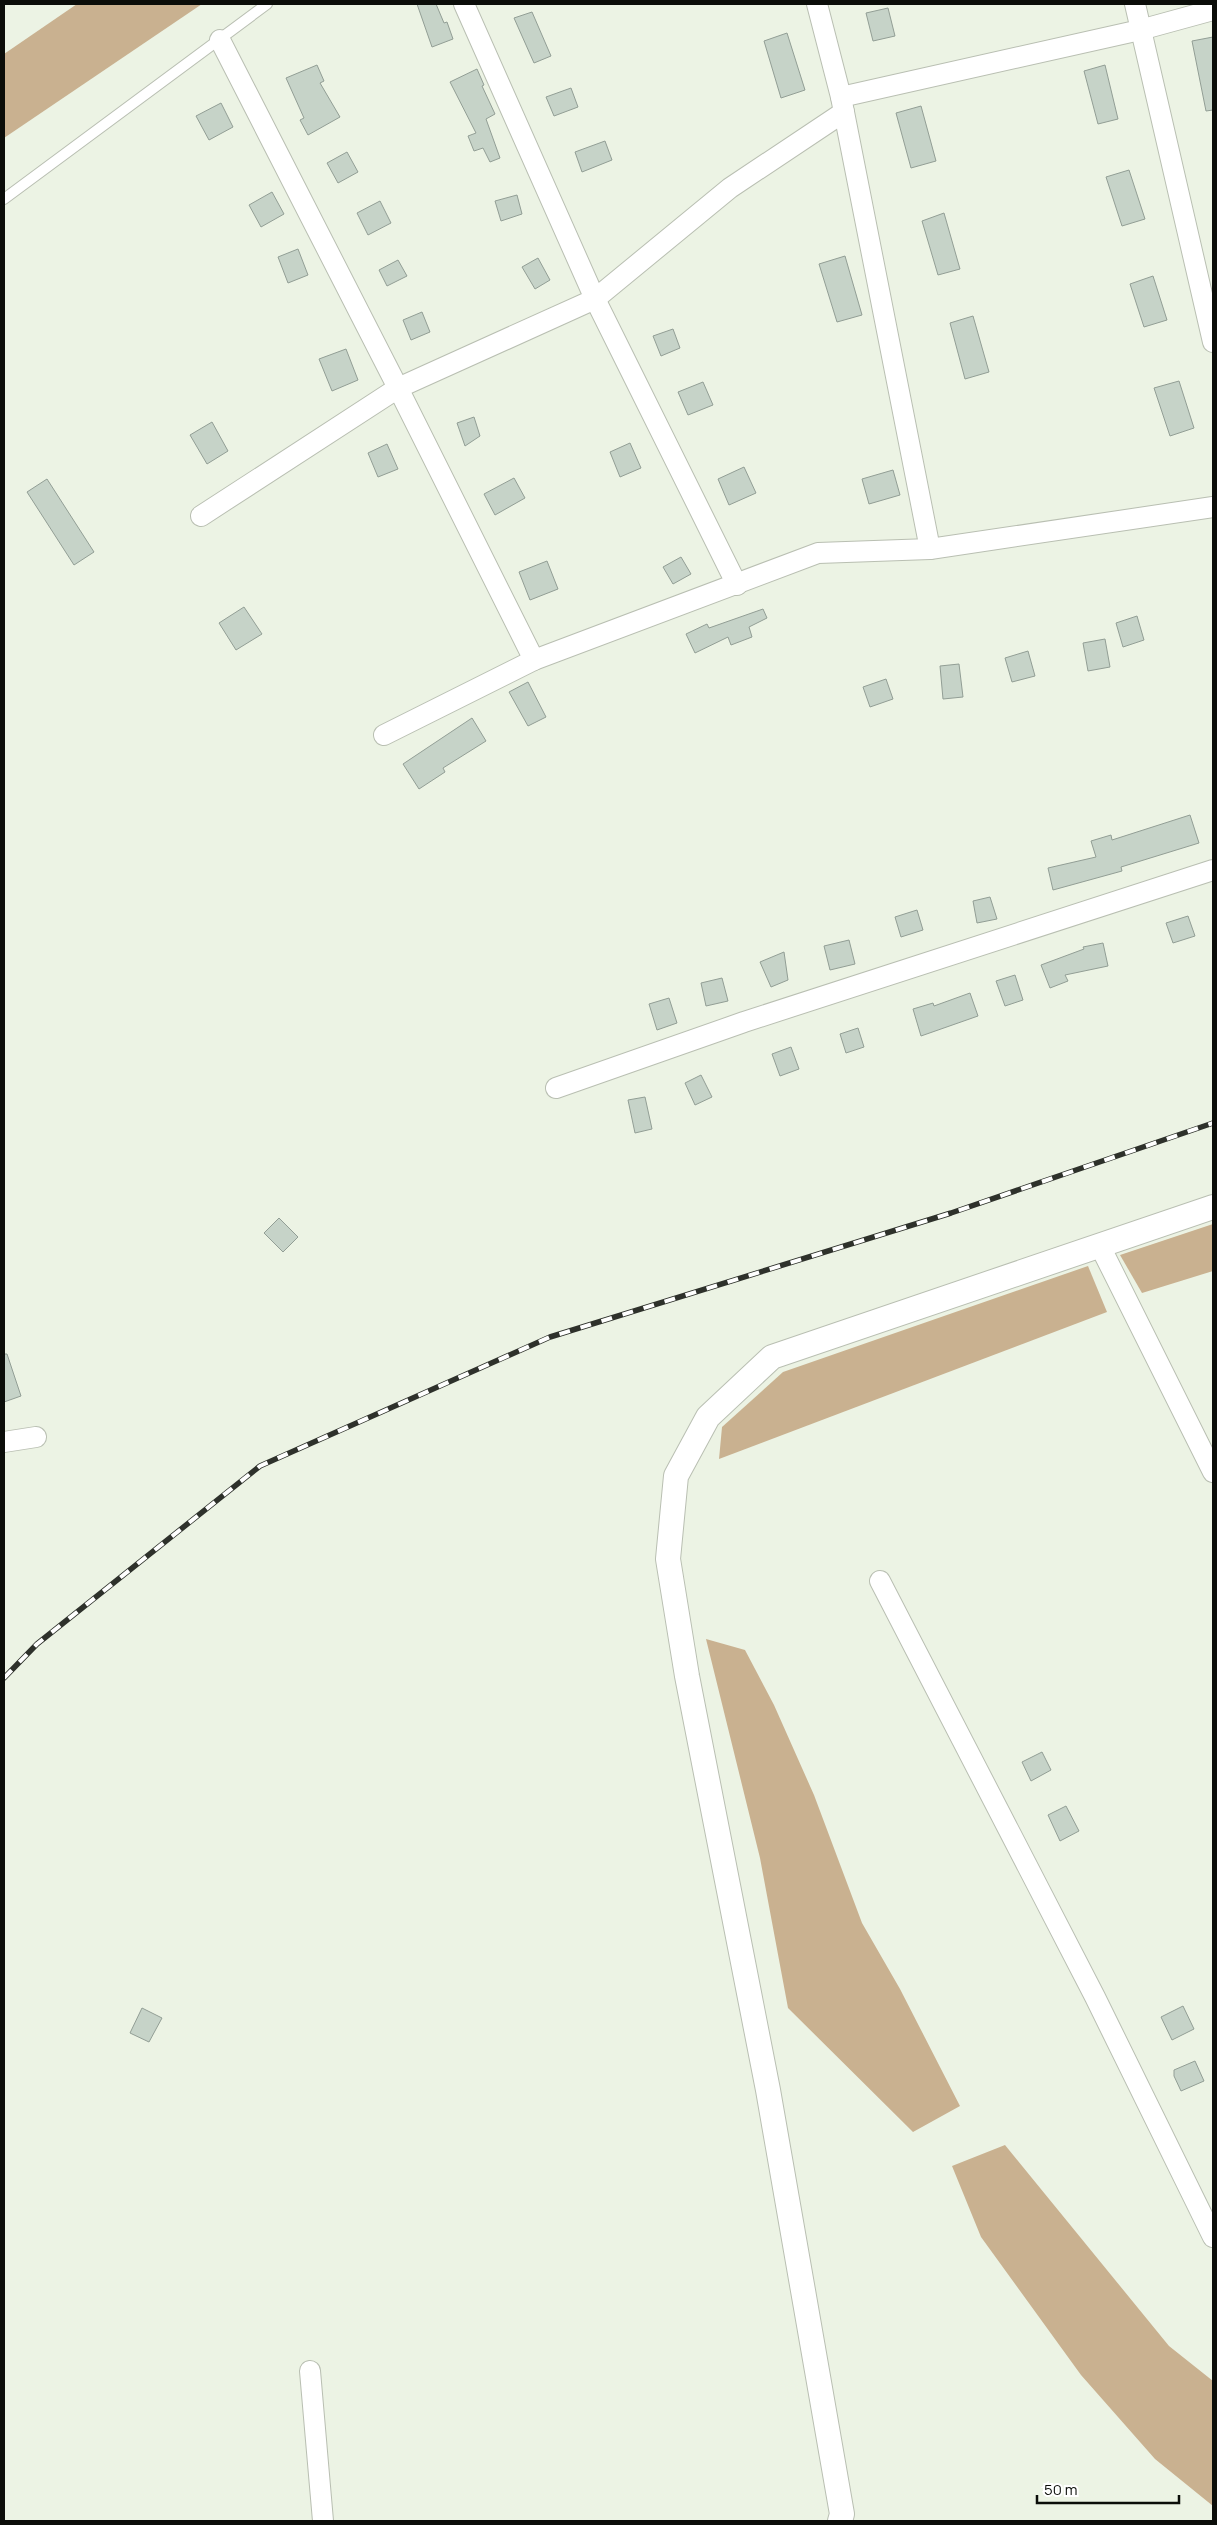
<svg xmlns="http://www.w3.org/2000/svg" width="1217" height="2525" font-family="Manrope,sans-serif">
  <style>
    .forest { fill: #c9b190 }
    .building { fill: #c6d3c8; stroke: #929e95 }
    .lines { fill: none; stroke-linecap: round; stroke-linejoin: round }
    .service-casing { stroke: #b9bfb2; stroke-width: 12 }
    .minor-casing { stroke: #b9bfb2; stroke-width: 22 }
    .tertiary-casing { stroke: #b9bfb2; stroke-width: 26 }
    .service { stroke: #fff; stroke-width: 10 }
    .minor { stroke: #fff; stroke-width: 20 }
    .tertiary { stroke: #fff; stroke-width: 24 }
    .rail-casing { stroke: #2e312b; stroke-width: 5.5 }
    .rail { stroke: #fff; stroke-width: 4; stroke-dasharray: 11; stroke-linecap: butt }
  </style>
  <rect width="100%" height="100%" fill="#ecf3e4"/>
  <g class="forest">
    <polygon points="77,4 202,4 4,138 4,54"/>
    <polygon points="1213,1224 1213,1271 1142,1293 1120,1255"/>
    <polygon points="1088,1266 1107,1312 719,1459 722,1427 783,1372"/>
    <polygon points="706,1639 745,1650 774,1705 814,1795 862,1923 900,1989 960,2106 913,2132 788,2008 760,1858"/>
    <polygon points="1005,2145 1169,2346 1213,2381 1213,2506 1155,2459 1081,2375 981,2237 952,2166"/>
  </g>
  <g class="building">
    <polygon points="417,4 436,4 444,23 447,22 453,39 432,47"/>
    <polygon points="888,8 895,36 873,41 866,13"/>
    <polygon points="532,12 551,56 534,63 514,18"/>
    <polygon points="787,33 805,90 781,98 764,41"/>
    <polygon points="1213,37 1213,110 1206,111 1192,41"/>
    <polygon points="317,65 324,81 320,83 340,117 308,135 300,120 304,118 286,78"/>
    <polygon points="1105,65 1118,119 1098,124 1084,71"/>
    <polygon points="477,69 484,85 482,86 495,114 486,119 500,158 490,162 483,148 474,151 468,136 476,133 450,82"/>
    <polygon points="571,88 578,107 554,116 546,97"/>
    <polygon points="221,103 233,127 209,140 196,116"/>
    <polygon points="921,106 936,161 911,168 896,113"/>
    <polygon points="605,141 612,160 582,172 575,152"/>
    <polygon points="347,152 358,172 338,183 327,163"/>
    <polygon points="1129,170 1145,219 1122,226 1106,177"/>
    <polygon points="272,192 284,214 261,227 249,205"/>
    <polygon points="517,195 522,214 501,221 495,201"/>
    <polygon points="380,201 391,223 368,235 357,213"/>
    <polygon points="944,213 960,269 938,275 922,221"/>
    <polygon points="298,249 308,275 288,283 278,257"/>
    <polygon points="845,256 862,315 837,322 819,264"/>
    <polygon points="538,258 550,280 535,289 522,267"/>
    <polygon points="398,260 407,276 387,286 379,270"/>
    <polygon points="1153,276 1167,320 1144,327 1130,284"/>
    <polygon points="422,312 430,332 411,340 403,320"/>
    <polygon points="973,316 989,372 965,379 950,323"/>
    <polygon points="673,329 680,348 661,356 653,336"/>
    <polygon points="346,349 358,380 332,391 319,359"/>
    <polygon points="1179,381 1194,428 1170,436 1154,388"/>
    <polygon points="703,382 713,405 688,415 678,392"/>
    <polygon points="474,417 480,436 465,446 457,423"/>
    <polygon points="212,422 228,451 207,464 190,435"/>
    <polygon points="630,443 641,468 620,477 610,452"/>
    <polygon points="387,444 398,469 378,477 368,453"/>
    <polygon points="744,467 756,493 729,505 718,479"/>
    <polygon points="893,470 900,495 869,504 862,479"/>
    <polygon points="514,478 525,498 495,515 484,494"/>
    <polygon points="47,479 94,552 74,565 27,492"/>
    <polygon points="681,557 691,574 673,584 663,567"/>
    <polygon points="547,561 558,589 530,600 519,572"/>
    <polygon points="244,607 262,634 236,650 219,623"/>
    <polygon points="763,609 767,618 749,627 752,637 731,645 728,637 695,653 686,634 707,624 709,628"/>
    <polygon points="1137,616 1144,640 1123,647 1116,623"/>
    <polygon points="1105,639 1110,667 1088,671 1083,643"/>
    <polygon points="1028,651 1035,676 1012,682 1005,658"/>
    <polygon points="959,664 963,697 943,699 940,666"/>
    <polygon points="886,679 893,699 870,707 863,687"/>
    <polygon points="528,682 546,717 528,726 509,692"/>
    <polygon points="472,718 486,741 443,768 445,772 419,789 403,764"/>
    <polygon points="1190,815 1199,843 1121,867 1122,871 1053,890 1048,868 1096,857 1091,841 1111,835 1112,840"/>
    <polygon points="990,897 997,919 977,923 973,901"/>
    <polygon points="917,910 923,930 901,937 895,917"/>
    <polygon points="1188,916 1195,936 1173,943 1166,923"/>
    <polygon points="849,940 855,964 830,970 824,946"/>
    <polygon points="1103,943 1108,966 1065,975 1068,981 1050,988 1041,965 1084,949 1083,947"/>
    <polygon points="784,952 788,980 771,987 760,962"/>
    <polygon points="1015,975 1023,1000 1005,1006 996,981"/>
    <polygon points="722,978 728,1001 706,1006 701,983"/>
    <polygon points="970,993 978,1016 921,1036 913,1009 933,1003 934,1006"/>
    <polygon points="669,998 677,1023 657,1030 649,1004"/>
    <polygon points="858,1028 864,1047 846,1053 840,1034"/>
    <polygon points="791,1047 799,1069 780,1076 772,1054"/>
    <polygon points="701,1075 712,1097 695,1105 685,1083"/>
    <polygon points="645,1097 652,1129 635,1133 628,1100"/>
    <polygon points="279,1218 298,1237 283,1252 264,1233"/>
    <polygon points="4,1354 7,1354 21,1396 4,1402"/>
    <polygon points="1042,1752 1051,1770 1031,1781 1022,1762"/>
    <polygon points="1066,1806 1079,1831 1060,1841 1048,1815"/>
    <polygon points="1183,2006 1194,2029 1172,2040 1161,2017"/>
    <polygon points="142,2008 162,2018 149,2042 130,2033"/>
    <polygon points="1195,2061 1204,2081 1181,2091 1174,2076 1174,2070"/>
  </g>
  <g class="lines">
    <defs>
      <polyline id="service" points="4,199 267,4"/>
      <g id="minor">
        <polyline points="464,4 595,299 737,585"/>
        <polyline points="817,4 841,97 930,549"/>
        <polyline points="1135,4 1213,342"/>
        <polyline points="220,40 398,388 534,660"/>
        <polyline points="841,97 1140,30 1213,10"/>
        <polyline points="201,516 398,388 595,299 730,188 844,112"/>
        <polyline points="384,735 534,660 818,553 930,549 1213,507"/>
        <polyline points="556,1088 744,1022 1213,870"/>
        <polyline points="1100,1246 1213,1472"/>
        <polyline points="4,1442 36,1437"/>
        <polyline points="880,1581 1095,1997 1213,2237"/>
        <polyline points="310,2371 323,2521"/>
      </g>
      <polyline id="tertiary" points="840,2521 842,2514 768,2090 687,1676 668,1559 676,1476 708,1417 772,1357 1213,1207"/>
    </defs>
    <use href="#service" class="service-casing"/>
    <use href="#minor" class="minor-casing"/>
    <use href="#tertiary" class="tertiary-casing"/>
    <use href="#service" class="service"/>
    <use href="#minor" class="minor"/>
    <use href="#tertiary" class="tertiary"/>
    <defs>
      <polyline id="rail" points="4,1678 37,1644 260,1466 550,1337 951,1213 1213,1123"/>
    </defs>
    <use href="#rail" class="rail-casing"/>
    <use href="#rail" class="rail"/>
  </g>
  <rect width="1217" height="2525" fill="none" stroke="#0b0d09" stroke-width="10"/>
  <path d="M1037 2495v8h142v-8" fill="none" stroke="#0b0d09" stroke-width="2.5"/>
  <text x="1044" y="2495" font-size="15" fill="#0b0d09" stroke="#ffffff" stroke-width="4" paint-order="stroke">50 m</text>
</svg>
